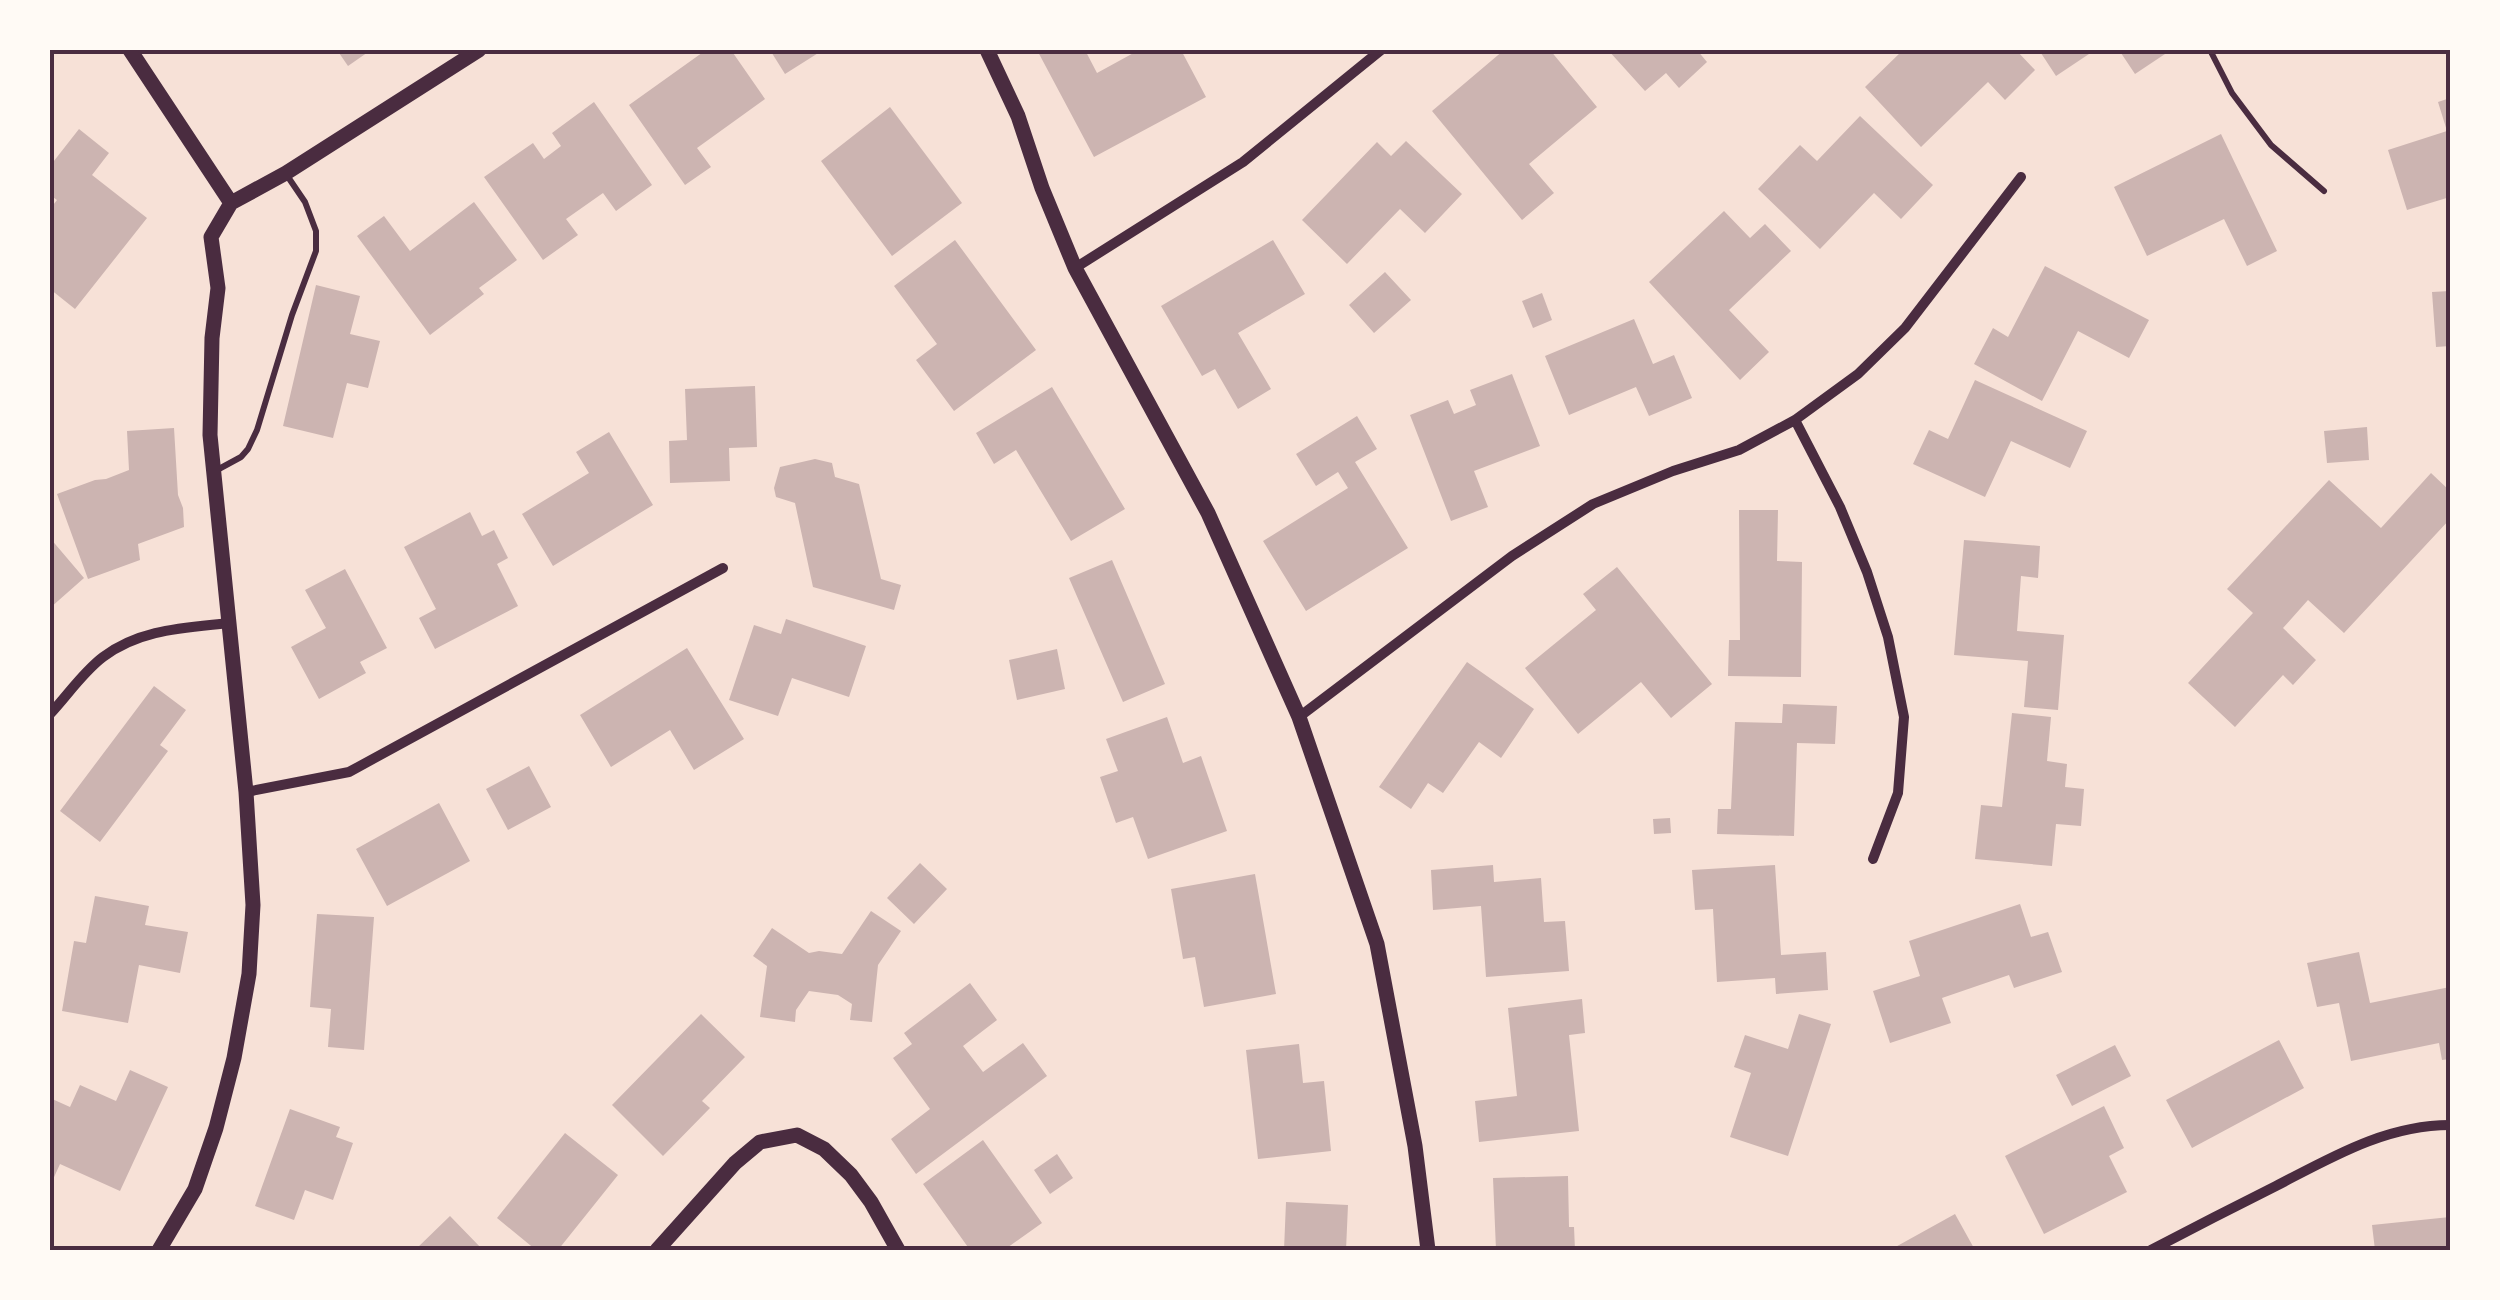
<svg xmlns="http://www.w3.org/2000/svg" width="2500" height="1300" font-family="Ubuntu,sans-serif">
<rect width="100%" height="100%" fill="#f7e1d7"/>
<path fill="#ccb4b1" d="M337,50H371L348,66Z
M706,50H731L765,99L697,148L711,167L685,185L629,105Z
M770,50H823L785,74Z
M1037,50H1085L1097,73L1139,50H1181L1206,97L1094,157Z
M1504,50H1550L1597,107L1529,164L1554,193L1522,220L1432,111Z
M1608,50H1697L1707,62L1679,88L1666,73L1645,91Z
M1903,50H2016L2035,70L2005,100L1988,82L1921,147L1865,87Z
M2039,50H2095L2056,76Z
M2119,50H2171L2135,74Z
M2450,98V197L2407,210L2388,150L2447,131L2438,102Z
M594,102L652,185L616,211L603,193L566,219L578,235L543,260L484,177L533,143L544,159L561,146L552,133Z
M890,107L962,203L892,256L821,161Z
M1860,116L1933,185L1901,219L1874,193L1820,249L1758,189L1800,145L1817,161Z
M79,129L109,153L92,175L147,218L75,309L50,289V209L57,200L50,195V166Z
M2221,134L2277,251L2247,266L2224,219L2147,256L2114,187Z
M1406,141L1462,194L1425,233L1400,209L1347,264L1302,220L1377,142L1391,156Z
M474,202L517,260L479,288L484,294L430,335L357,236L384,216L410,251Z
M1724,211L1750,238L1765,224L1791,251L1729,310L1769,352L1740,380L1649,282Z
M955,240L1036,350L954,411L916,360L937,344L894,286Z
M1273,240L1305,294L1238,333L1271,389L1238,409L1215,369L1202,376L1161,306Z
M2045,266L2149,320L2129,358L2078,331L2042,401L1974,364L1993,328L2008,337Z
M1385,272L1411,300L1374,333L1349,305Z
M316,285L360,296L350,334L380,341L368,388L347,383L333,438L283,426Z
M2450,291V346L2436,347L2432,292Z
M1542,293L1552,320L1533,328L1522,301Z
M1634,319L1653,364L1674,355L1692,398L1649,416L1636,387L1569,415L1545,356Z
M1512,374L1540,446L1474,471L1488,507L1451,521L1410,415L1448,400L1454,414L1476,405L1470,390Z
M1975,380L2087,431L2070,468L2011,441L1985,497L1913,464L1929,430L1948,439Z
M755,386L757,447L729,448L730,481L670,483L669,441L687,440L685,389Z
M1052,387L1125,509L1071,541L1016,450L994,464L976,433Z
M1357,416L1377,449L1355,462L1408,548L1306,611L1263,541L1348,488L1338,472L1316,486L1296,454Z
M2367,427L2369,460L2327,463L2324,431Z
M174,428L178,495L183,508L184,527L138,544L140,560L88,579L57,494L95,480L106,479L129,470L127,431Z
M609,432L653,505L553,566L522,514L589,473L576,452Z
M815,459L832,463L835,477L859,484L881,579L901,585L894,610L813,587L795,503L776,497L774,488L780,467Z
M2431,473L2450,491V519L2344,633L2308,600L2283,628L2316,660L2293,685L2283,675L2235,727L2188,683L2253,613L2227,589L2329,480L2381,528Z
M1739,510H1778L1777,561L1802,562L1801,677L1728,676L1729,640H1740Z
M470,512L482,536L494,530L508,558L497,564L518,606L435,649L419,618L436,609L404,547Z
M50,538L84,578L50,608Z
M1964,540L2040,546L2038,578L2021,576L2017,631L2064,635L2058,710L2024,707L2028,661L1954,655Z
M1112,560L1165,684L1123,702L1069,578Z
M1617,567L1712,684L1671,718L1641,682L1578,734L1525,668L1596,610L1583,594Z
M345,569L387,648L360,662L366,673L319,699L291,647L326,628L305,590Z
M786,619L866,646L849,697L792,678L778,716L729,700L754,625L781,634Z
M687,648L744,739L694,770L670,730L611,767L580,715Z
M1057,649L1065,689L1017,700L1009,660Z
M1467,662L1534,709L1501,758L1479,742L1443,793L1428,783L1411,809L1379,787Z
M154,686L186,710L160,745L168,751L100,842L60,811Z
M1783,704L1837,706L1835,744L1797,743L1794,836L1717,834L1718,809H1731L1735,722L1782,723Z
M2012,713L2051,717L2047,761L2067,764L2065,787L2084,789L2081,826L2056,824L2052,866L1975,859L1981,805L2002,807Z
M1167,717L1183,763L1201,756L1227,831L1148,859L1133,817L1116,823L1100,777L1118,771L1106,739Z
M529,766L551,807L508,830L486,789Z
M439,803L470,861L387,906L356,849Z
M1670,818L1671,833L1654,834L1653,819Z
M920,863L947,889L914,924L887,898Z
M1493,865L1494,882L1541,878L1544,922L1565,921L1569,971L1486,977L1481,906L1433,910L1431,870Z
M1775,865L1781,955L1826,952L1828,990L1776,994L1775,978L1717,982L1713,909L1695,910L1692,870Z
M1255,874L1276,994L1204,1007L1195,957L1183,959L1171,889Z
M95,896L149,906L145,925L188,932L180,973L139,965L128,1023L62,1011L74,941L86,943Z
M2020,904L2031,937L2048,932L2062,972L2014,988L2009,975L1942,998L1951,1023L1890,1043L1873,991L1920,976L1909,941Z
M871,911L901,931L878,965L872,1022L850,1020L852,1004L838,995L809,991L796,1010L795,1022L760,1017L767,966L753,956L772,928L809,953L819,951L842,954Z
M317,914L374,917L364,1050L328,1047L331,1009L310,1007Z
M2359,952L2370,1003L2450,987V1059L2442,1060L2439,1043L2351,1061L2339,1003L2317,1007L2307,963Z
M970,983L997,1020L963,1046L983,1072L1023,1043L1047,1076L916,1174L891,1139L930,1109L893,1058L912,1044L904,1033Z
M1582,999L1585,1033L1569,1035L1579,1131L1479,1142L1475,1101L1517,1096L1508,1008Z
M701,1014L745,1057L702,1101L710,1108L663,1156L612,1105Z
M1799,1014L1831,1024L1788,1156L1730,1137L1751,1073L1734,1067L1745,1035L1788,1049Z
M2279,1040L2304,1088L2192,1148L2166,1100Z
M1299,1044L1303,1083L1324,1081L1331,1151L1258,1159L1246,1050Z
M2115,1045L2131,1076L2072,1106L2056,1075Z
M130,1070L168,1087L120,1191L60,1164L50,1186V1098L70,1107L80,1085L116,1101Z
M2104,1106L2124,1148L2109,1156L2127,1192L2044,1234L2005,1156Z
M290,1109L340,1127L336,1137L353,1143L333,1200L305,1190L294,1220L255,1206Z
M565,1133L618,1175L558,1250H536L497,1218Z
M983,1140L1042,1223L1004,1250H970L923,1184Z
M1057,1154L1073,1178L1050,1194L1034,1170Z
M1568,1176L1569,1227H1574L1575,1250H1496L1493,1178Z
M1286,1202L1348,1205L1346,1250H1284Z
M1955,1214L1975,1250H1890Z
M450,1216L483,1250H415Z
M2450,1217V1250H2375L2372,1225Z"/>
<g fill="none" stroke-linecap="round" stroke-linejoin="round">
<path stroke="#4a2c40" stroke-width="6" d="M2210,50L2232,93L2271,145L2324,191
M217,470L241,457L248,449L257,430L292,315L316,251V231L305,202L286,174"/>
<path stroke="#4a2c40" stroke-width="10" d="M1075,268L1243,162L1381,50
M1795,420L1840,507L1867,572L1888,637L1904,717L1898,793L1873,859
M50,714C67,696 83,672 103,657C140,629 184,628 229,623
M1299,717L1512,556L1593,504L1673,471L1739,450L1795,420L1858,374L1905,328L2021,177
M246,792L349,772L723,568
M2151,1250C2193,1228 2234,1207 2276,1186C2332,1157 2386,1125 2450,1125"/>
<path stroke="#4a2c40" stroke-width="15" d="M130,50L231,203
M987,50L1018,116L1042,188L1075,268L1208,513L1299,717L1377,944L1415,1146L1428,1250
M231,203L286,173L479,50
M159,1250L195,1189L216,1128L234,1058L249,974L253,905L246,792L210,435L212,338L218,288L211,237L231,203
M657,1250L735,1163L760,1142L797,1135L824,1149L851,1175L871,1202L898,1250"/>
</g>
<rect width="2500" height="1300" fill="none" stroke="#fffaf5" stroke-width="105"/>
<rect x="52" y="52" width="2396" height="1196" fill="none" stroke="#4a2c40" stroke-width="4"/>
</svg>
